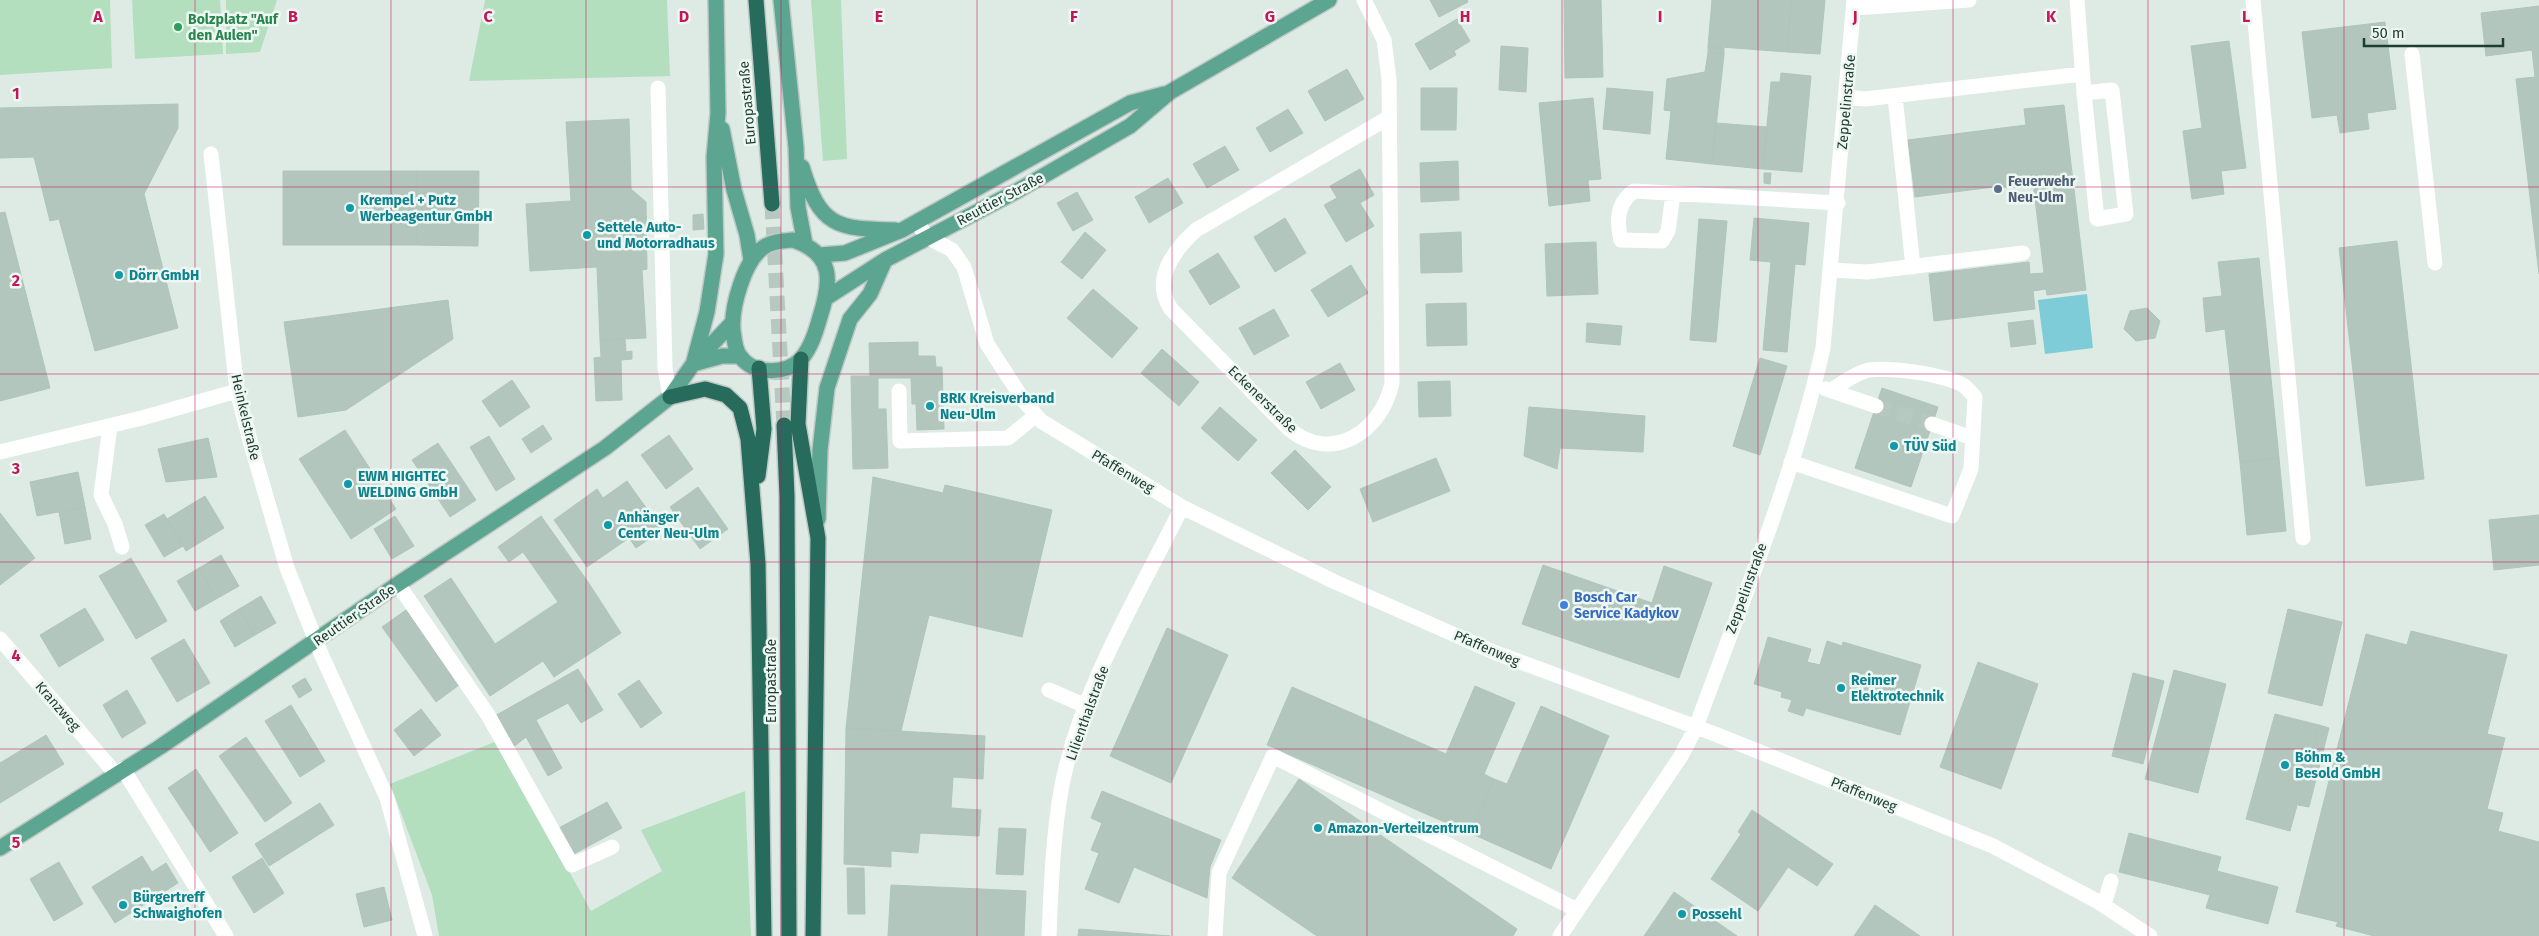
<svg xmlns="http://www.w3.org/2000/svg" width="2539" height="936" font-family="'Fira Sans',sans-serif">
<rect width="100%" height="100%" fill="#ddebe4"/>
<path fill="#b3dfbe" d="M0,0H110L112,68L0,75Z
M132,0H220L223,54L135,59Z
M226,0H277L260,52L226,54Z
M485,0H667L670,76L469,81Z
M811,0H841L847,159L823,161Z
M497,741L591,911L662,871L641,830L745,791L751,936H439L432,895L390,784Z"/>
<path fill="#7eccd7" d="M2087,294L2093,348L2045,354L2038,300Z"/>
<path fill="#b2c6bd" stroke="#afc5bb" d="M1430,0H1467L1468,2L1439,17Z
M1564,0H1601L1603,77L1565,78Z
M1712,0H1791L1787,52L1708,46Z
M1791,0H1825L1820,54L1787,52Z
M2539,6V274L2516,79L2535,77L2532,50L2486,56L2481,13Z
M1457,19L1470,41L1454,51L1456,55L1430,70L1415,44Z
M2385,22L2396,109L2367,113L2369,129L2340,133L2337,115L2312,118L2302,32Z
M2229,41L2246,168L2221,171L2224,194L2192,199L2183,131L2202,128L2191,46Z
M1501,46L1528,48L1526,92L1499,90Z
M1708,46L1724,48V54L1708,53Z
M1708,53L1724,54L1712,164L1666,159L1671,111L1664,110L1667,79L1705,72Z
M1347,69L1364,99L1325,121L1308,91Z
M1781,73L1811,76L1802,172L1763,169L1771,82H1780Z
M1421,88H1457L1456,130H1421Z
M1607,88L1653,92L1650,134L1603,129Z
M1593,98L1601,179L1588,180L1590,201L1549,206L1539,103Z
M178,104V128L144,194L178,328L95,351L59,219L50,221L34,157L0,158V108Z
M2064,105L2086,290L2047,295L2046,289L2033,291L2035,309L1934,321L1929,274L2029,262L2030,274L2044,273L2033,182L1915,197L1908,140L2026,125L2024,109Z
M1288,109L1303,133L1270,152L1256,128Z
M629,119L631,189L646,202L647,269L642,270L646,338L600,340L597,267L530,271L526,204L571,201L566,122Z
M1716,123L1767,127L1763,169L1712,164Z
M1225,146L1239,170L1207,188L1193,164Z
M1458,161L1459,200L1421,202L1420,163Z
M1360,169L1374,195L1360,203L1374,226L1346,242L1324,205L1337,198L1330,186Z
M283,171H417V245H283Z
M417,171H479L478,246L417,245Z
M1764,173H1771L1770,184L1764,183Z
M1168,178L1183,203L1149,223L1135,197Z
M1077,192L1093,220L1073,231L1057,203Z
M5,212L50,388L0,401V213Z
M703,214L704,229L693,230V215Z
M1285,218L1306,253L1275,272L1254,237Z
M1754,218L1809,223L1805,265L1795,264L1787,352L1763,350L1771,262L1750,260Z
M1699,219L1727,221L1716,342L1690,340Z
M1085,232L1106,250L1082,279L1061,262Z
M1461,232L1462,272L1421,273L1420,234Z
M2397,241L2424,479L2366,486L2339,248Z
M1596,242L1598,294L1547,296L1545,244Z
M1218,253L1240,287L1210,305L1189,271Z
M2259,258L2279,458L2240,462L2225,329L2206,332L2203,298L2222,296L2218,262Z
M1351,265L1368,293L1328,317L1311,290Z
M1093,289L1138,328L1112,358L1067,318Z
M448,300L453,339L346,410L298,417L284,322Z
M1466,303L1467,345L1427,346L1426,304Z
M2147,308L2160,321L2155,338L2136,341L2124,329L2130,311Z
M1274,309L1289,336L1254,355L1239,328Z
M2033,320L2036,344L2011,347L2008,323Z
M1587,323L1622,326L1620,345L1586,342Z
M625,339L626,352L632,351V359L621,360L622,400L596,401L594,358L601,357L600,340Z
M918,342V356H935L936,367H942L944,429L917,430L916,404H912L911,378H878V409H886L888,468L853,469L851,376H870L869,343Z
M1162,349L1199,382L1179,406L1141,373Z
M1760,358L1787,366L1760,455L1733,446Z
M1340,363L1355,390L1321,409L1306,382Z
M512,380L530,407L500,427L482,401Z
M1450,381L1451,416L1419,417L1418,382Z
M1882,388L1938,407L1911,487L1855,468Z
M1220,407L1257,440L1238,461L1201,428Z
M1529,407L1645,416L1643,452L1560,448L1557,469L1524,456Z
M543,425L552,439L531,453L522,439Z
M345,430L396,509L351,539L299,459Z
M669,435L693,469L666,489L641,455Z
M489,436L515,479L496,491L470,447Z
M208,438L217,477L166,482L158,449Z
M438,443L476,500L450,517L412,460Z
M1295,450L1331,487L1308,510L1271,473Z
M1436,458L1450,491L1373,522L1360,489Z
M2279,458L2286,531L2247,535L2240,462Z
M78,472L85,507L37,516L30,482Z
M873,477L943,493L945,485L1052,510L1022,637L929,615L901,731L846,728Z
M627,481L662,530L636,548L629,538L587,567L554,520L597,489L603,498Z
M698,487L728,529L700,549L670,507Z
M205,496L224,528L204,540L185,508Z
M85,507L91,539L65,544L59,512Z
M185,508L204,540L186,551L167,519Z
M0,513L35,558L0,585Z
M164,514L183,546L164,557L145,525Z
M2539,515V565L2494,570L2489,520Z
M395,516L414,546L392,559L374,529Z
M541,516L588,582L558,602L523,552L509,562L498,547Z
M221,555L239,586L216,599L199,568Z
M131,558L167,621L136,639L99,576Z
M1543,565L1652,603L1664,566L1712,583L1679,678L1522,624Z
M199,568L216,599L195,611L177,581Z
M451,578L495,644L588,582L621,633L554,677L543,661L490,696L424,596Z
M261,596L276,623L255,635L239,609Z
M85,608L104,640L59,667L40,635Z
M239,609L255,635L235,647L220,621Z
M2288,609L2342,622L2322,706L2268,693Z
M406,610L459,685L436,702L382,627Z
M1167,628L1228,655L1171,783L1110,756Z
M2411,631L2507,655L2487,734L2505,738L2487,809L2503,813L2498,831L2539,842V936H2374L2336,926L2338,922L2296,912L2366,634L2407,645Z
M1768,637L1811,649L1807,662L1820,665L1827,641L1842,646L1843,642L1921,665L1900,735L1806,708L1803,716L1788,711L1792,700L1781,697L1782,692L1754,684Z
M184,639L210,683L177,702L151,658Z
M1978,662L2038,684L2001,789L1940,767Z
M578,669L603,710L581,723L568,703L536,720L562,768L548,776L526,737L511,749L493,717Z
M2174,670L2226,684L2198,793L2145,779Z
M2133,673L2164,681L2143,764L2112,756Z
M305,678L312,690L299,698L292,686Z
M639,680L662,713L641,728L618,694Z
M1475,686L1515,703L1484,774L1494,779L1470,833L1267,745L1292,687L1446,754Z
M127,690L146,723L122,738L103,705Z
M291,705L325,761L300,777L265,721Z
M1541,706L1609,736L1551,869L1470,833L1494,779L1507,784Z
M421,709L441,735L414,756L394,730Z
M2275,714L2319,725L2290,831L2246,819Z
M2319,725L2329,728L2309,807L2298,805Z
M846,728L985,736L983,779L953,777L951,808L981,810L979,836L920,833L918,853L891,851V867L844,864Z
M46,735L64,764L0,803V763Z
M246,737L292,803L265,822L219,756Z
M196,769L238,833L210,852L168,788Z
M1299,779L1517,929L1513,936H1317L1232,878Z
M1102,791L1221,840L1210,867L1207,898L1134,867L1119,903L1085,889L1099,853L1091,850L1102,823L1091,818Z
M607,802L622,828L572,855L557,829Z
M320,803L334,825L269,866L255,844Z
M1752,810L1833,864L1817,886L1788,867L1758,911L1711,879L1741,834L1738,832Z
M999,828L1026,829L1023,875L996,874Z
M2129,833L2221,857L2217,871L2278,887L2268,924L2206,908L2210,895L2119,872Z
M142,856L152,872L166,863L178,883L115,923L92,887Z
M262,858L284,893L254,913L232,877Z
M59,862L83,904L54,921L30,879Z
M847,868H864L865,914H848Z
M891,885L1026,891L1024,936H888Z
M384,887L392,920L364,927L356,894Z
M1674,892L1737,936H1644Z
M1875,905L1920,936H1854Z
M1079,929L1170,936H1078Z"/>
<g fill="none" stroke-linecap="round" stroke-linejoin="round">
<path stroke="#b7c8c1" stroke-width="15" stroke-dasharray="15 8" stroke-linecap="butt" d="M1876,406L1932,424"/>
<path stroke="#b7c8c1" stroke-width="15" stroke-dasharray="15 8" stroke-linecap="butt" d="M772,204L784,425"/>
<g stroke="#c0c8c6" stroke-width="18">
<path id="major" d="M781,0L796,147L798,207L805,244
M722,129L734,190L747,235L751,260
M802,167C820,227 837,229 895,230
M793,240C835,254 831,282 820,317C816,331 811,348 801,359C786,375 753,375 740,356C735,350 734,338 733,330C731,308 744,260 764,247C773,241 783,241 793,240Z
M820,255L845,253L902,230L1130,103L1164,94
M826,298L885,260L1017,191L1130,126L1170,92L1329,0
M694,361L707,312L716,254L714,157L718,113L716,0
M693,364L722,356H740
M818,519L820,450L827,388L850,319L870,294L885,260
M0,848L160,747L398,584L605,448L670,397L693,364L732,323"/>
</g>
<g stroke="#c0c8c6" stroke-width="18">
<path id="highway" d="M756,0L772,204
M801,359L798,424L818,538L813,936
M670,397L705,389L726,395L740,408L748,439L758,564L764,936
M784,425L787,496L789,936
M758,476L764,429L759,368"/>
</g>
<path stroke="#fff" stroke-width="15" d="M1364,0L1384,40L1389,79L1392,383C1382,431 1332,465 1289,429L1171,309C1151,279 1174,250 1196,230L1388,118
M2077,0L2084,93L2097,219L2126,214L2112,90L2084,93
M2253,0L2303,538
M1854,8L1969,0
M2412,54L2435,263
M658,88L665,368L670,397
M1895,96L1913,267
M1846,97L1865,99L2082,74
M211,154L237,391L252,448L287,568L322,656L387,798L425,936
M1673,194L1668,231L1662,241L1621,240C1616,221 1617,203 1634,191L1838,203
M917,222L927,237L952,250L964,267L987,344L1024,401L1041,421L1182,507L1335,582L1496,653L1715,734L1993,846L2097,901L2150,936
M1831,270L1867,272L2023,253
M1826,389L1876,406
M899,391L900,441L1008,438L1036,415
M1932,424L1972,438
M110,426L101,495L115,524L122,547
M0,452L142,418L237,391
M1791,462L1952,516L1971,469L1975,397C1971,393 1966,386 1961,384C1940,374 1891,367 1869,370C1855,373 1843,383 1831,390
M398,584L488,715L572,865L612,847
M0,639L115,773
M1049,690L1086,706
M123,769L226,936
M2104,905L2111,881
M1049,936C1051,886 1053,834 1062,785C1082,686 1138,596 1182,507
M1215,936L1219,873L1273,756L1577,910
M1560,936L1681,756L1696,727C1741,604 1794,476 1823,348L1854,0"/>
<use href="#major" stroke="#5ca691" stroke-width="15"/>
<use href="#highway" stroke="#266b5b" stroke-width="15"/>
</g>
<path fill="none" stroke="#c2185b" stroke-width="1" stroke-opacity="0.55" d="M195,0V936M391,0V936M586,0V936M781,0V936M977,0V936M1172,0V936M1367,0V936M1562,0V936M1758,0V936M1953,0V936M2148,0V936M2344,0V936M0,187H2539M0,374H2539M0,562H2539M0,749H2539"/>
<circle fill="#2e9e5b" stroke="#eef7f2" stroke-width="2" cx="178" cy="27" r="5"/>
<circle fill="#5c6f8a" stroke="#eef7f2" stroke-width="2" cx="1998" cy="189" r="5"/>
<g fill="#0f9aa8" stroke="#eef7f2" stroke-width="2">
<circle cx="350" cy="208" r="5"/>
<circle cx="587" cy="235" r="5"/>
<circle cx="119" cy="275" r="5"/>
<circle cx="930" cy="406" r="5"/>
<circle cx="1894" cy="446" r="5"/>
<circle cx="348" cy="484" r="5"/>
<circle cx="608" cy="525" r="5"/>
<circle cx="1841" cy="688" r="5"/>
<circle cx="2285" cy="765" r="5"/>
<circle cx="1318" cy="828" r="5"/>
<circle cx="123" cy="905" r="5"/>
<circle cx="1682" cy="914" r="5"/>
</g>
<circle fill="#3f7fe0" stroke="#eef7f2" stroke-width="2" cx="1564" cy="605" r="5"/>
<g text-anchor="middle" stroke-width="5" stroke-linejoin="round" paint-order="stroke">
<g font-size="14" font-weight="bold" fill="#27864d" stroke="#eef7f2" text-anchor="start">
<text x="188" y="24">Bolzplatz "Auf<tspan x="188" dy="16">den Aulen"</tspan></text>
</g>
<g font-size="14" fill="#1d3c33" stroke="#eef7f2">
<text transform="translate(1846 102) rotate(-85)" y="5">Zeppelinstraße</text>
<text transform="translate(747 103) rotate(-95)" y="5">Europastraße</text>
<text transform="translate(1000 199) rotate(-28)" y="5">Reuttier Straße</text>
<text transform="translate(1263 399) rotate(44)" y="5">Eckenerstraße</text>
<text transform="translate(246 417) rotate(77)" y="5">Heinkelstraße</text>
<text transform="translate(1123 471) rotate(31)" y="5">Pfaffenweg</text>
<text transform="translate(1746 588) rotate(-70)" y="5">Zeppelinstraße</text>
<text transform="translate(354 615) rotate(-35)" y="5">Reuttier Straße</text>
<text transform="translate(1487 648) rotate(23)" y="5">Pfaffenweg</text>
<text transform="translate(771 681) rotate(-90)" y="5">Europastraße</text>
<text transform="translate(58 706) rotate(49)" y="5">Kranzweg</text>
<text transform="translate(1087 713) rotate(-70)" y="5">Lilienthalstraße</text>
<text transform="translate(1864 794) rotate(22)" y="5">Pfaffenweg</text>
</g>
<g font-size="14" font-weight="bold" fill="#4e5e75" stroke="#eef7f2" text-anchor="start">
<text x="2008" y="186">Feuerwehr<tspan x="2008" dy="16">Neu-Ulm</tspan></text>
</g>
<g font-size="14" font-weight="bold" fill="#0d838f" stroke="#eef7f2" text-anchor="start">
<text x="360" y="205">Krempel + Putz<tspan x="360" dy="16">Werbeagentur GmbH</tspan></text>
<text x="597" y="232">Settele Auto-<tspan x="597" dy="16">und Motorradhaus</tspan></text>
<text x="129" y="280">Dörr GmbH</text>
<text x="940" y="403">BRK Kreisverband<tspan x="940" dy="16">Neu-Ulm</tspan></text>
<text x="1904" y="451">TÜV Süd</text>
<text x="358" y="481">EWM HIGHTEC<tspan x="358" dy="16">WELDING GmbH</tspan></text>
<text x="618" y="522">Anhänger<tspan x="618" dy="16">Center Neu-Ulm</tspan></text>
<text x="1851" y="685">Reimer<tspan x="1851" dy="16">Elektrotechnik</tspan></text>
<text x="2295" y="762">Böhm &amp;<tspan x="2295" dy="16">Besold GmbH</tspan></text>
<text x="1328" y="833">Amazon-Verteilzentrum</text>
<text x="133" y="902">Bürgertreff<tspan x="133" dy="16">Schwaighofen</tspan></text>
<text x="1692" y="919">Possehl</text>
</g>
<g font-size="14" font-weight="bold" fill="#366cbe" stroke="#eef7f2" text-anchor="start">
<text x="1574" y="602">Bosch Car<tspan x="1574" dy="16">Service Kadykov</tspan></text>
</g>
</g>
<g font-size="16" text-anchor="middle" font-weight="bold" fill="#c2185b" stroke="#eef7f2" stroke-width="5" stroke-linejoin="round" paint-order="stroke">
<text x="98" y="22">A</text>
<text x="293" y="22">B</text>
<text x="488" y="22">C</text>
<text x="684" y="22">D</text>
<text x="879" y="22">E</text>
<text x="1074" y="22">F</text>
<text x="1270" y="22">G</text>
<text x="1465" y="22">H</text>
<text x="1660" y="22">I</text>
<text x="1855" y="22">J</text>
<text x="2051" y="22">K</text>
<text x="2246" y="22">L</text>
<text x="16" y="99">1</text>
<text x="16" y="286">2</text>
<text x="16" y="474">3</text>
<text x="16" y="661">4</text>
<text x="16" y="848">5</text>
</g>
<path d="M2364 38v8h139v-8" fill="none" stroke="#1d3c33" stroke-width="2.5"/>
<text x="2372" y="38" font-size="15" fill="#1d3c33" stroke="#eef7f2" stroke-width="4" paint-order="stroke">50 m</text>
</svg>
